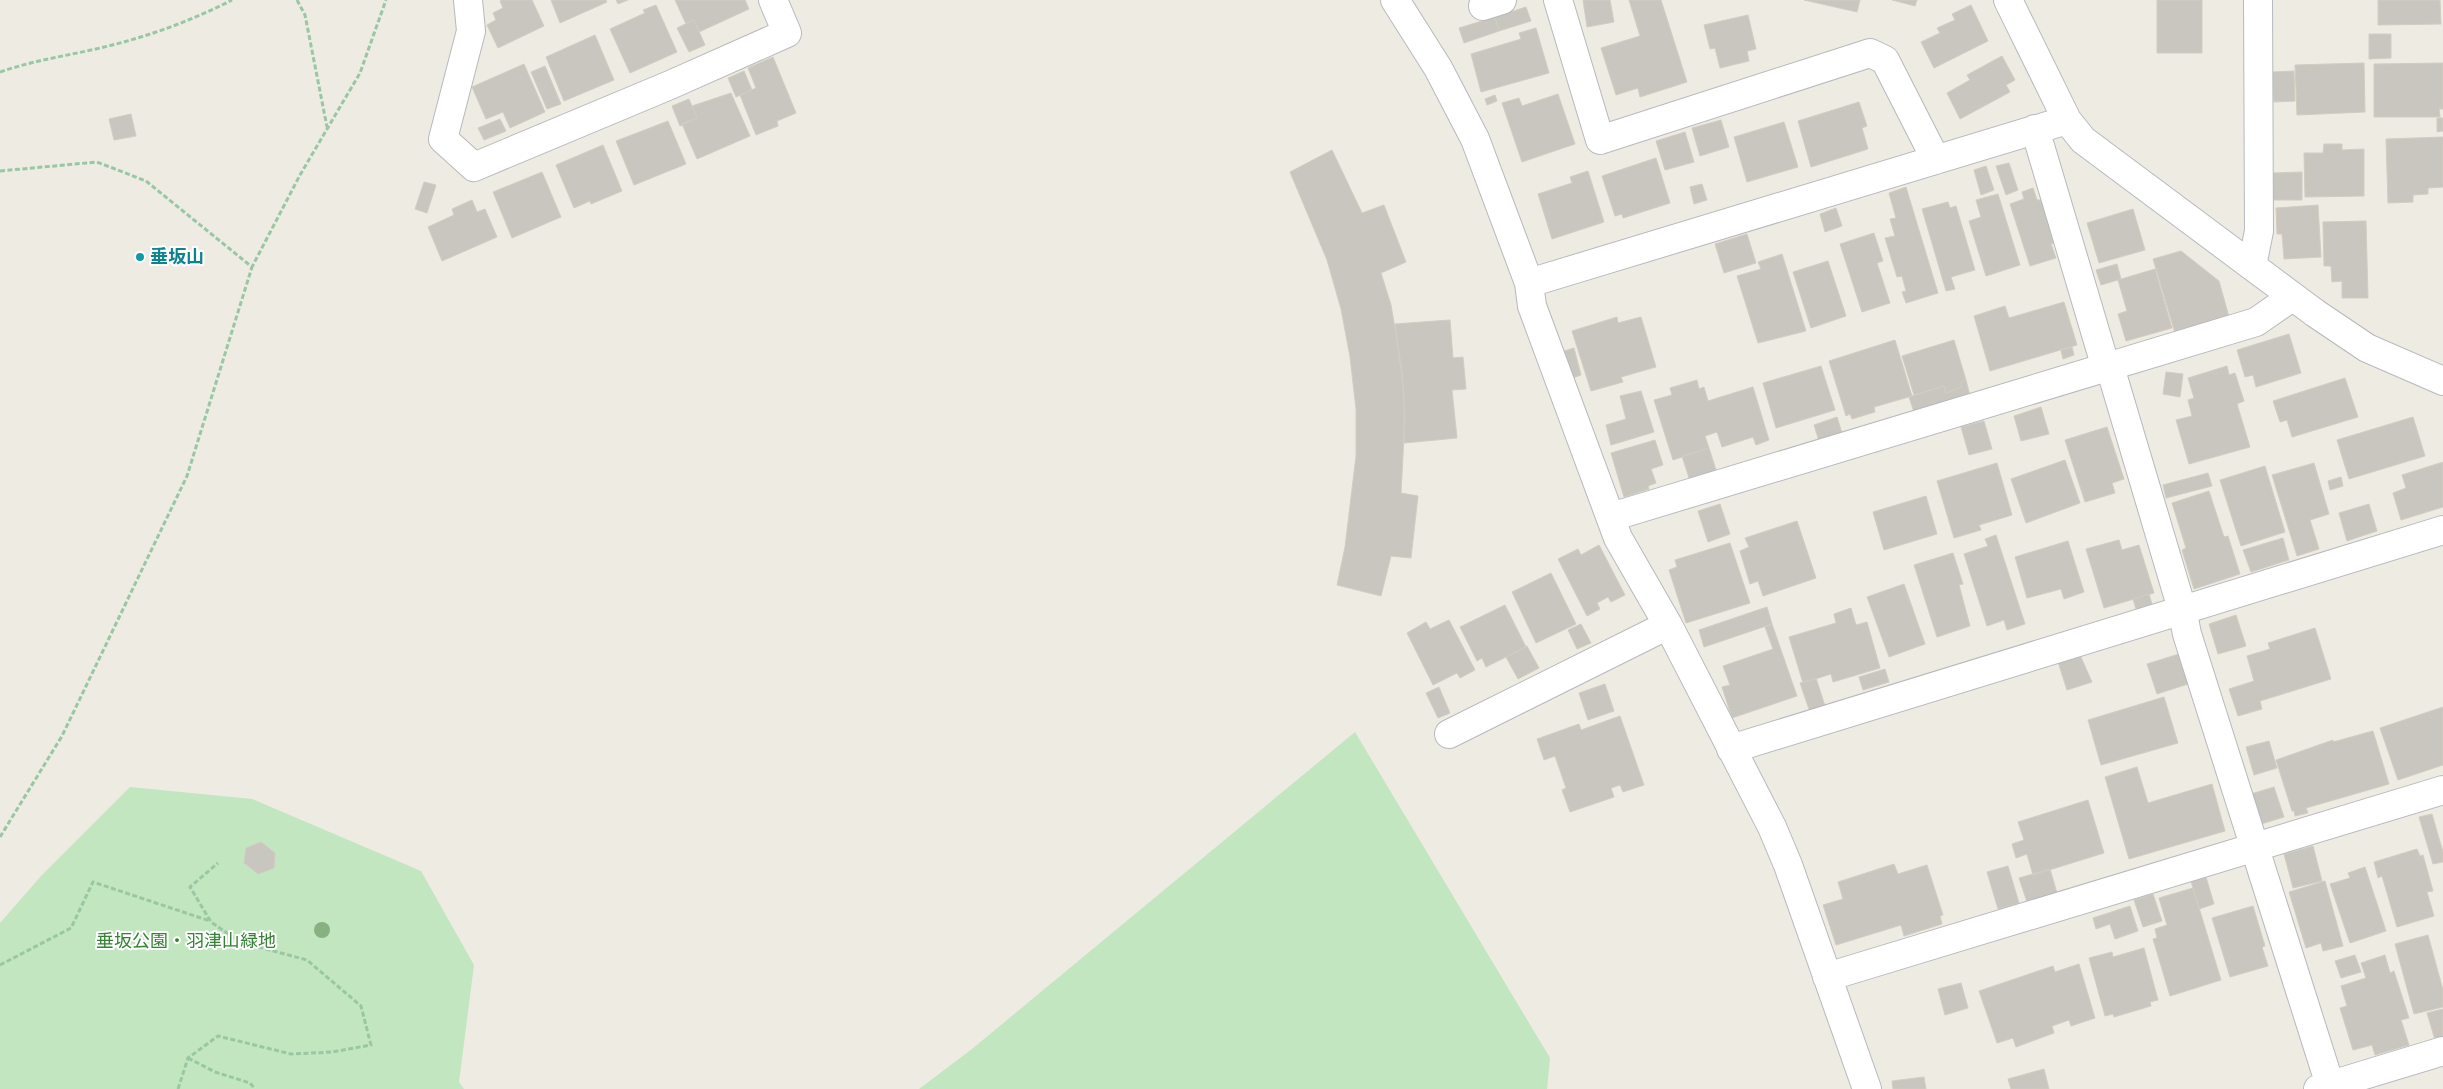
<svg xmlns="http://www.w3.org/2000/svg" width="2443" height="1089" font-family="'IBM Plex Sans','Noto Sans JP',sans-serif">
<rect width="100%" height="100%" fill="#eeebe3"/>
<path fill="#c2e6bf" d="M1355,732L1550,1058L1547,1089H919L972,1049Z
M130,787L252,799L421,871L474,965L459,1082L464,1089H0V923L42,875Z"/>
<path fill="#c9c6c0" stroke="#d3ccc1" d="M502,0H532L544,26L498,48L487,25L496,20L493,13L503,8L500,1Z
M551,0H606L607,2L560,23Z
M616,0H628L618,4Z
M675,0H745L749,9L699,32L694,20L686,24Z
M1583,0H1610L1614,22L1587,27Z
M1629,0H1661L1687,82L1640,97L1638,88L1616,95L1601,48L1640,36Z
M1804,0H1860L1857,12Z
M1892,0H1917L1915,6Z
M2157,0H2202V53H2157Z
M2378,0H2440L2441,24L2378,25Z
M656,5L677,52L630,73L610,29L645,13L643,10Z
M1971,5L1988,41L1934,68L1921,42L1940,33L1937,28L1955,20L1952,14Z
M1526,7L1531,21L1499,31L1495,17Z
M1748,15L1756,49L1747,51L1749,61L1720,68L1715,48L1710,49L1704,25Z
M1495,17L1499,31L1464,43L1459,28Z
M694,20L705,45L689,52L677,28Z
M1536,28L1549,73L1481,92L1471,54L1521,39L1519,33Z
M2369,34H2391V58L2369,59Z
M595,35L614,80L564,101L546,57Z
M2002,56L2015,80L2006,85L2010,92L1960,119L1947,93L1970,80L1967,75Z
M773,57L796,113L777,121L778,126L756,135L740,95L756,88L748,68Z
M2364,63L2365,112L2297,115L2295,65Z
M2443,63V109H2439L2440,117H2374V64Z
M524,64L545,112L510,128L503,112L486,119L472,87Z
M545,66L561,104L547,109L531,72Z
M744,71L752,90L736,97L728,78Z
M2294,71L2295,101L2274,102L2272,72Z
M731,93L750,136L697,159L682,124L697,118L692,106Z
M1558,94L1575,144L1522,162L1502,103L1519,98L1522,106Z
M1495,95L1497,101L1487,105L1485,99Z
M689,99L697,118L680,126L672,106Z
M1859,102L1867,126L1862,128L1868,149L1811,167L1798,121Z
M131,114L136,136L114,140L109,119Z
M2437,118H2443V131L2437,132Z
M500,119L506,131L484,140L478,128Z
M1721,120L1729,147L1700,156L1692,128Z
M668,121L686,164L634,185L616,141Z
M1784,122L1798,167L1747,182L1734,137Z
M1685,132L1694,162L1665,170L1656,141Z
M2443,137V187L2428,188V194L2413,195V202L2388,203L2386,139Z
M2324,144H2342V150L2364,149V196L2305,197L2304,153H2323Z
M603,145L622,191L591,204L590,201L574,208L556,165Z
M1332,150L1362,213L1384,205L1406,262L1381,273L1391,305L1402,370L1405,416L1401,493L1418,496L1411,558L1391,556L1381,596L1337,585L1345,547L1356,456V409L1350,357L1341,309L1327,260L1290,172Z
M1656,158L1670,203L1623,218L1622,214L1615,216L1602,176Z
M2009,163L2018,190L2006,195L1996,166Z
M1986,166L1994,190L1981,195L1974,170Z
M1588,171L1604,222L1552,239L1538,194L1572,183L1570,177Z
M542,172L561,217L512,238L493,192Z
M2302,172V200H2273V173Z
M424,182L436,185L427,213L415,209Z
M1702,184L1707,200L1694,204L1690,187Z
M1906,187L1938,293L1906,303L1902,292L1906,291L1902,276L1897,277L1885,238L1895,236L1890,219L1896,218L1889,193Z
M2033,188L2037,200H2042L2056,242L2051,244L2056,258L2030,266L2010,204L2024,199L2022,192Z
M1998,194L2020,265L1986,276L1969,221L1981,217L1976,200Z
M472,200L477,212L485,209L497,237L442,261L428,227L454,215L452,209Z
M1948,202L1950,208L1956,206L1975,270L1951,277L1955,289L1946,291L1922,209Z
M2318,205L2321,257L2284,259L2282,234H2277L2276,208Z
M1836,208L1842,226L1825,232L1820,214Z
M2133,209L2145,250L2099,263L2087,223Z
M2366,221L2368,298H2342V281L2332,282L2331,266H2324L2323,222Z
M1874,233L1883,261L1877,263L1890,303L1862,312L1840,244Z
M1747,234L1756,263L1724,273L1715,244Z
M2181,251L2219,281L2229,317L2175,333L2153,259Z
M1782,254L1806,331L1758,343L1737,276L1761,269L1758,262Z
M1828,261L1846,316L1811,328L1793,272Z
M2117,264L2121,279L2101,285L2096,270Z
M2155,269L2172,328L2126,341L2118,314L2127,311L2118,280Z
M2064,302L2077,345L1990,371L1974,316L2005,306L2009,318Z
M1617,317L1618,323L1641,317L1656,367L1621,377L1623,382L1591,391L1572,331Z
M1450,320L1453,358L1463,357L1466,389L1452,390L1457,438L1404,443V395L1395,324Z
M2289,334L2301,373L2256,387L2253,375L2245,377L2237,350Z
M1895,340L1912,396L1874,407L1875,412L1852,419L1850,414L1846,416L1829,361Z
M1954,340L1966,380L1961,382L1962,387L1946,393L1944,386L1914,395L1902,356Z
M2072,347L2074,355L2063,359L2061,350Z
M1574,348L1581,375L1570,379L1561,352Z
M1821,366L1835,410L1776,428L1763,383Z
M2227,366L2229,375L2235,373L2244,401L2237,404L2250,447L2189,464L2176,420L2192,416L2188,400L2194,398L2188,378Z
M2166,372L2183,374L2180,397L2163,394Z
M2345,378L2358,417L2292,437L2287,420L2280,422L2273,401Z
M1697,380L1699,389L1704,387L1708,401L1753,387L1769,440L1756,445L1753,437L1722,447L1717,432L1705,436L1709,448L1673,460L1654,400L1672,395L1670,388Z
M1966,380L1970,396L1914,412L1909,397L1944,386L1946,393L1962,387L1961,382Z
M1641,391L1654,432L1611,445L1606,425L1626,419L1620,396Z
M2041,407L2049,434L2021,441L2014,416Z
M1837,417L1842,433L1819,441L1814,425Z
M2413,417L2425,456L2349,479L2337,440Z
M1984,421L1992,449L1969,455L1961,427Z
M2107,427L2124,479L2112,483L2115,493L2085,502L2065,440Z
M1655,440L1663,465L1651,469L1656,483L1648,486L1649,489L1624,497L1611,453Z
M1709,448L1717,473L1690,481L1682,456Z
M2065,460L2080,503L2026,523L2011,479Z
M2443,462V507L2401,520L2393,493L2406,488L2402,475Z
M1997,463L2012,515L1979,525L1981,530L1954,538L1937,481Z
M2314,463L2329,514L2310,520L2319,549L2297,556L2272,475Z
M2265,466L2285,532L2241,546L2220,480Z
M2208,473L2212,486L2166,498L2163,485Z
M2341,477L2343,486L2330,490L2328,481Z
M2209,491L2224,537L2228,536L2240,574L2194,589L2182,550L2186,548L2172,503Z
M1926,496L1937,534L1884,550L1873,512Z
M1720,504L1730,534L1708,542L1698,511Z
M2369,504L2377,531L2347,541L2339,513Z
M1797,521L1816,578L1763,596L1758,581L1750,584L1740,551L1749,547L1745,538Z
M1996,535L2025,624L2007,630L2004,620L1987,626L1964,554L1988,546L1985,539Z
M2283,538L2289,560L2251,572L2243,550Z
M2119,540L2122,550L2139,545L2154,593L2104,608L2086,549Z
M2068,541L2084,592L2064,599L2061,589L2027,598L2015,557Z
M1730,543L1750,603L1686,623L1669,570L1677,567L1675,560Z
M1599,545L1625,595L1611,602L1608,597L1597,603L1600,609L1587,616L1558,559L1578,549L1581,555Z
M1953,553L1963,584L1959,585L1970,626L1937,637L1914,565Z
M1551,573L1576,624L1536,643L1512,592Z
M1904,584L1925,644L1889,657L1867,597Z
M2149,594L2152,604L2136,609L2133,599Z
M1505,605L1526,647L1486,667L1482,658L1477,661L1460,627Z
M1767,607L1772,624L1704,647L1699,630Z
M1851,608L1856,625L1867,622L1880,668L1833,682L1831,674L1803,683L1789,637L1836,623L1834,614Z
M2236,615L2246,646L2218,654L2209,624Z
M1449,620L1475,670L1460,678L1457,673L1433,685L1407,633L1426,622L1430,629Z
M1581,624L1591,643L1577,649L1568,630Z
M1772,624L1797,696L1732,718L1722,687L1730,685L1723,666L1773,649L1765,627Z
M2315,628L2331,679L2260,701L2262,709L2238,716L2229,689L2254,681L2247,656L2270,649L2268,643Z
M1527,646L1539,668L1518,679L1506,657Z
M2179,654L2188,684L2157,694L2147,664Z
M2080,655L2092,682L2067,690L2058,662Z
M1885,669L1889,682L1863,690L1859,677Z
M1816,678L1825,706L1810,712L1800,683Z
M1605,684L1614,711L1588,720L1579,693Z
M1439,687L1450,713L1438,718L1426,693Z
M2164,697L2178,743L2101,765L2088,720Z
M2443,707V765L2398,780L2380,728Z
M1620,716L1644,785L1623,792L1620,785L1611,788L1614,797L1570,812L1562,790L1566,788L1555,756L1544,760L1537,739L1579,724L1581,730Z
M2373,731L2389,784L2306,808L2308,813L2295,816L2294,811H2292L2276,760L2333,740V742Z
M2269,741L2277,768L2254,775L2246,747Z
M2137,767L2148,803L2212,784L2225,831L2129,859L2105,777Z
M2274,787L2284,817L2261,824L2251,794Z
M2088,800L2104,853L2033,875L2027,854L2016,858L2012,844L2024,840L2018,822Z
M2432,814L2443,852V862L2433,864L2419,817Z
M261,842L275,853L274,868L258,874L244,863L246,848Z
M2313,846L2322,881L2293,888L2284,854Z
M2417,849L2420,856L2423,855L2433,891L2427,892L2434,916L2397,927L2382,876L2378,878L2374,862Z
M1894,864L1898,874L1927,865L1943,915L1940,916L1942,924L1904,936L1901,925L1836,945L1823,905L1843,899L1838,882Z
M2008,866L2019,903L1998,909L1987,872Z
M2365,867L2386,931L2350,943L2330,884L2350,878L2348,873Z
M2050,869L2057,893L2027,902L2019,878Z
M2206,877L2214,904L2199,909L2191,881Z
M2325,881L2343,946L2323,951L2321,943L2306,948L2289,892Z
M2193,888L2221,980L2170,996L2153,939L2157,938L2155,929L2167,925L2159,898Z
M2153,894L2162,921L2143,927L2134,900Z
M2130,906L2138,931L2115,939L2110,924L2096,929L2093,918Z
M2253,906L2265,946L2262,947L2268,966L2230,977L2212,918Z
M2428,935L2443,990V1007L2414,1014L2395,944Z
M2144,948L2158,1000L2150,1002L2151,1006L2114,1017L2113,1014L2105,1016L2089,958L2112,952L2113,957Z
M2355,955L2361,972L2341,978L2335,961Z
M2385,955L2390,973L2394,971L2409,1018L2401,1020L2409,1045L2375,1055L2372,1045L2353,1050L2340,1008L2347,1006L2341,986L2366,978L2361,963Z
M2079,964L2095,1018L2071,1026L2069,1020L2052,1026L2054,1033L2016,1047L2013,1038L1997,1043L1979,991L2053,966L2055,972Z
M1961,983L1968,1008L1945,1015L1938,989Z
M2443,1009V1038L2435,1040L2427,1013Z
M2044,1069L2049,1089H2011L2008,1079Z
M1924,1077L1926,1089H1893L1892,1081Z"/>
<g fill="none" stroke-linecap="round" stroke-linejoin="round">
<g stroke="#b6b9bd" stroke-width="30">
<path id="street" d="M468,0L471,31L443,139L474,167L670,85L787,33L773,0
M1395,0L1438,68L1475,139L1529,283L1532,306L1618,538L1668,625L1772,827L1788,865L1867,1089
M1558,0L1600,140L1870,53L1885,60L1936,160
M2008,0L2067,120L2083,140L2252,266L2259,231L2258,0
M1483,6L1502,0
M2035,129L2106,368
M1529,283L2067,120
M2110,367L2182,609L2187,634L2330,1085
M1611,517L2256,322L2292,297
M1449,734L1668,625
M1731,749L2443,530
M1827,977L2443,790
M2318,1089L2443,1051"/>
</g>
<g stroke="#b5b9bd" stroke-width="30">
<path id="secondary" d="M2252,266L2315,313L2367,348L2443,381"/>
</g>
<path stroke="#99c7a3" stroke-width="3" stroke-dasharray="5 2.5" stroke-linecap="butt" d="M297,0L305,15L327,127
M0,72C32,61 64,56 96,49C144,38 189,22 232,0
M0,171L97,162L146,181L252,267L300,175L360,73L386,0
M0,837L62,736L187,476L252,267
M0,965L71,928L93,882L210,921
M188,1058L215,1072L250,1083L255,1089
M178,1089L188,1058L218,1036L291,1054L332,1052L371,1045L361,1006L307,960L240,942L211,922L190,887L218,863"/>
<use href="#street" stroke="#fff" stroke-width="28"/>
<use href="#secondary" stroke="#fff" stroke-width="28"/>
</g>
<circle fill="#88b183" cx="322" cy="930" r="8"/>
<circle fill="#0f9aa8" stroke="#fff" stroke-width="2" cx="140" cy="257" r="5"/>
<g text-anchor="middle" stroke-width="4" stroke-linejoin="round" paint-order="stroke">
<g font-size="18" font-weight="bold" fill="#0d838f" stroke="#fff" text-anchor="start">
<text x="150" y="263">垂坂山</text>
</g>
<g font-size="18" fill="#358234" stroke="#fff">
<text x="186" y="947">垂坂公園・羽津山緑地</text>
</g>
</g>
</svg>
